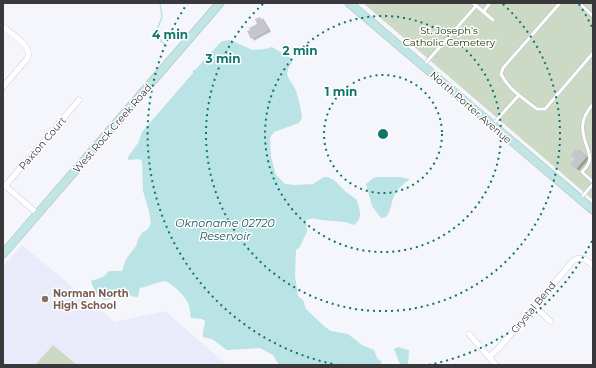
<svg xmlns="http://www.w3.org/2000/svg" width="596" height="368" font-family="Montserrat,sans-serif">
<defs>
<filter id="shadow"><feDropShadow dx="3" dy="1.5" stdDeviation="0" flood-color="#0004"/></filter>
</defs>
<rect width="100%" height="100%" fill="#f5f5fc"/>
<path fill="#eaebfa" d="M22,245L115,322L165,311L227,365H3V267Z"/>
<path fill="#ccd9c4" d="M363,3H593V200Z
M53,345L77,365H35Z"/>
<path fill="#b9e3e5" d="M231,40L252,50L265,49L272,47L292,59V63C281,76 292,80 296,91C299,100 301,109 302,118L299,123L274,132L270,138L271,157L276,175L285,184L295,185L313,184L324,177H328L334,180L345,191L357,200C359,211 364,216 354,225L345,222L321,220C316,218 311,218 306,220L307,232L299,248L296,250L295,276L298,296L303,300L306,309L325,327L331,331L348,334L362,345L374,350L377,358L382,362L380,365H279L273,355L260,348L227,350L212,339L203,337C202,331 205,326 205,321L202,319L191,318C190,314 190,309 189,305C185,295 175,287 166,281C156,282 149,286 140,288L138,297C128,297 120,289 110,291L111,299L104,300L96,294C95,289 92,286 91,281L103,277L109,271H122L126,259L136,246L138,239L143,232L147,230L151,224L149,211L143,191L142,161L139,159L128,160V157L138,143L142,132L193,73V70H195L218,45L222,41Z
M379,177H400L410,179C405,183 399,187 396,192C391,200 392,210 386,217L381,218L372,206L366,184L373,178Z
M398,347L409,350L408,365L400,364L394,349Z"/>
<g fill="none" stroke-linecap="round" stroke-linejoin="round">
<path stroke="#b9e3e5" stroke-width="1.5" d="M160,3L162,17L157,30V34L162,42L167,46"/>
</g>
<path fill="#c5c6cd" filter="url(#shadow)" d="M260,17L268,30L251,39L247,31L250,30L249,28L257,24L255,19Z
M576,149L586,157L576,169L570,165L575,159L571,155Z"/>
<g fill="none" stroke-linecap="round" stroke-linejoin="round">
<g stroke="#b8b9c0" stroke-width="4">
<path id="lane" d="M473,3L493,20
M560,3L503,68L501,74C508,89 524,99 537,109H545L593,53
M579,3L593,16
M483,12L490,3
M423,66L476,6
M593,104C579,120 581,131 588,150C589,153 591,158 589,162C588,166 584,170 582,172L593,182
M493,124L519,95
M581,198L593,184"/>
</g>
<g stroke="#b8b9c0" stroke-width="6">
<path id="street" d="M3,27C12,34 34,47 27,59L3,87
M3,184L38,214
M5,186L79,100
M534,306L550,321
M469,334L496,365
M489,357L498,349L573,261C581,255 587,260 593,266"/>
</g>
<g stroke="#b8b9c0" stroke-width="9">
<path id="secondary" d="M349,3L593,210
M3,254L220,3"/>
</g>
<path stroke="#bbbbc0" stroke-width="1" stroke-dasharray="2 3" stroke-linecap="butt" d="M437,56V59L443,64"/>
<use href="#lane" stroke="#fff" stroke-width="3"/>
<use href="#street" stroke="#fff" stroke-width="5.5"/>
<use href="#secondary" stroke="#bfe5e4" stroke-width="8"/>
</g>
<g fill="none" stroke="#0f766e" stroke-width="2" stroke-dasharray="2 4">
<circle cx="383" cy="134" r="59"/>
<circle cx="383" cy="134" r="118"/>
<path d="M503 4A177 177 0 1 1 263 4"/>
<path d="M592 241A235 235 0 0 1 428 365M338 365A235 235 0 0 1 187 4M579 4A235 235 0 0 1 592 27"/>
</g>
<circle fill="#8d6e63" stroke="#fff" stroke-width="1.5" cx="45" cy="299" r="4"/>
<g text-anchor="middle" stroke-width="3" stroke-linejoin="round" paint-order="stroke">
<g font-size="10" fill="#1a3003" stroke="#fff">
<text x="449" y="34">St. Joseph's<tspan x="449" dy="12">Catholic Cemetery</tspan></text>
</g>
<g font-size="10" fill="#39393c" stroke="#fff">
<text transform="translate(471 107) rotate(41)" y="4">North Porter Avenue</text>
<text transform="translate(112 128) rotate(-49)" y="4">West Rock Creek Road</text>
<text transform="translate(42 143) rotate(-49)" y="4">Paxton Court</text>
<text transform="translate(533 307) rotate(-50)" y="4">Crystal Bend</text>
</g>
<g font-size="10" font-weight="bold" fill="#785e54" stroke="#fff" text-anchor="start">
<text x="53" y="297">Norman North<tspan x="53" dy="12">High School</tspan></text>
</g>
<g font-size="11" font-style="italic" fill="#1a5558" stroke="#fff">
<text x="225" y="227">Oknoname 02720<tspan x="225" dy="13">Reservoir</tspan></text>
</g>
</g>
<circle cx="383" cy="134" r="6" fill="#0f766e" stroke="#fff" stroke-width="2"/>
<g font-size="12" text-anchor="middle" font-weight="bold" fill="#0f766e" stroke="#fff" stroke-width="3" stroke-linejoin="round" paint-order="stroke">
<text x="170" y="39">4 min</text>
<text x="300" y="55">2 min</text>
<text x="223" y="63">3 min</text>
<text x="341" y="96">1 min</text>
</g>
<rect width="596" height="368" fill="none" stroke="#39393c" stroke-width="8"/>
</svg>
